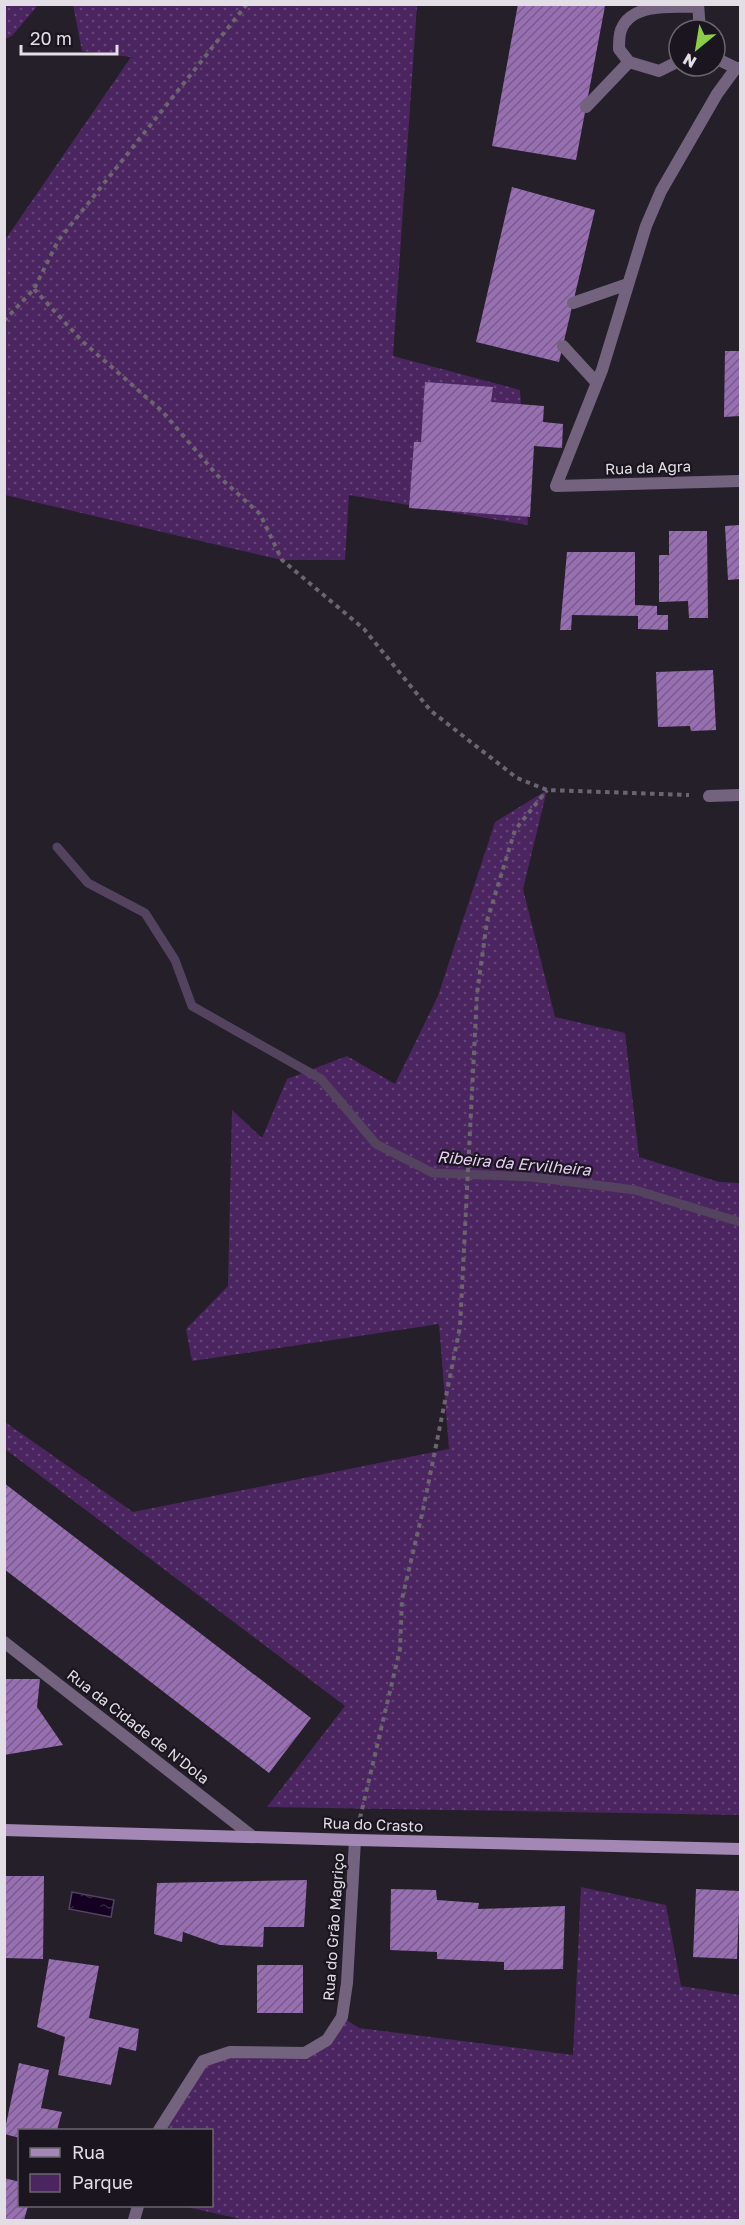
<svg xmlns="http://www.w3.org/2000/svg" width="745" height="2225" font-family="'Golos Text',sans-serif">
<defs>
<pattern id="green-dots" width="8" height="8" patternUnits="userSpaceOnUse" patternTransform="scale(1.5)"><rect width="8" height="8" fill="#4b2560"/><path d="M2 2h.1M6 6h.1" fill="none" stroke="#654477" stroke-width="1.8" stroke-linecap="round"/></pattern>
<pattern id="water-ripples" width="26" height="14" patternUnits="userSpaceOnUse" patternTransform="scale(1.5)"><rect width="26" height="14" fill="#150023"/><path d="M2 4q2-2 4 0t4 0M15 11q2-2 4 0t4 0" fill="none" stroke="#372543"/></pattern>
<pattern id="building-hatch" width="6" height="6" patternUnits="userSpaceOnUse" patternTransform="scale(1.5)"><rect width="6" height="6" fill="#986fb2"/><path d="M-1 1l2-2M0 6l6-6M5 7l2-2" fill="none" stroke="#765d86"/></pattern>
</defs>
<rect width="100%" height="100%" fill="#251f29"/>
<path fill="url(#green-dots)" d="M5,4L38,5L12,36L5,39Z
M73,5H417L393,356L520,390L528,525L349,495L345,560H282L5,495V240L131,57L82,51Z
M547,790L523,889L555,1017L625,1033L639,1157L719,1182L740,1183V1815L267,1807L345,1706L5,1449V1422L133,1512L449,1449L439,1324L192,1361L186,1329L228,1286L232,1110L262,1138L287,1079L347,1056L395,1084L438,996L495,822Z
M581,1887L666,1905L681,1986L740,1995V2220H245L182,2206H212V2130H159L203,2061L230,2052L305,2053L342,2017L359,2028L573,2055Z"/>
<path fill="url(#water-ripples)" stroke="#53435e" stroke-width="1.5" d="M72,1892L114,1900L111,1917L69,1909Z"/>
<g fill="none" stroke-linecap="round" stroke-linejoin="round">
<path stroke="#53435e" stroke-width="9" d="M57,847L88,883L145,913L175,960L192,1006L321,1079L376,1144L433,1173L532,1177L635,1190L740,1222"/>
</g>
<path fill="url(#building-hatch)" d="M518,4L605,6L576,160L492,146Z
M512,187L595,210L559,362L476,342Z
M725,351H740V416L724,417Z
M425,382L493,387L491,402L544,406L543,422L563,424L562,448L534,446L530,517L409,508L414,442H421Z
M740,525V579L728,580L725,526Z
M669,531H707L708,618H689L688,601L659,602V555H669Z
M567,552H635V605L657,606V615H668V630L638,629V616L572,615L571,630H560Z
M713,670L716,730L691,731L690,726L658,727L656,672Z
M4,1483L311,1718L269,1773L4,1569Z
M4,1679H40L37,1707L63,1745L4,1755Z
M4,1876H44L43,1959L4,1958Z
M307,1880L304,1927H264L263,1947L220,1945L183,1932L182,1942L154,1934L157,1883Z
M391,1889L436,1890L437,1900L479,1903L478,1909L565,1906L563,1969L504,1970V1962L437,1959V1952L390,1950Z
M696,1889L740,1891L737,1959L693,1957Z
M49,1959L99,1966L89,2018L139,2029L136,2051L119,2047L111,2085L58,2075L65,2037L37,2027Z
M257,1965H303V2013H257Z
M19,2063L49,2070L41,2108L62,2112L57,2130H20V2138L4,2134Z
M4,2178L20,2182V2206H28L24,2220H4Z"/>
<g fill="none" stroke-linecap="round" stroke-linejoin="round">
<path stroke="#6b656e" stroke-width="4" stroke-dasharray="4.5 4.5" stroke-linecap="butt" d="M34,289L83,342L162,411L217,475L260,514L282,560L364,629L431,711L517,778L547,790L689,795
M4,321L34,289L58,241L247,4
M360,1818L400,1649L402,1599L423,1510L460,1327L477,994L487,921L515,830L547,790"/>
<path stroke="#74637f" stroke-width="12" d="M698,4L700,30
M715,58L736,68H740
M629,62L619,49C619,43 619,35 621,30C631,2 675,7 698,7
M736,68L717,94L661,191L646,226L602,370L556,486L740,481
M586,107L629,62L659,71L679,61
M573,303L628,284
M563,346L596,382
M709,796L740,795
M4,1642L252,1836
M159,2130L203,2061L230,2052L305,2053L327,2040L342,2017L347,1983L355,1840
M134,2220L138,2206"/>
<path stroke="#a387b5" stroke-width="12" d="M4,1830L355,1840L740,1849"/>
</g>
<g text-anchor="middle" stroke-width="4.5" stroke-linejoin="round" paint-order="stroke">
<g font-size="15" fill="#e3dee6" stroke="#1b151f">
<text transform="translate(648 468) rotate(-2)" y="5">Rua da Agra</text>
<text transform="translate(138 1727) rotate(38)" y="5">Rua da Cidade de N'Dola</text>
<text transform="translate(373 1825) rotate(2)" y="5">Rua do Crasto</text>
<text transform="translate(334 1927) rotate(-86)" y="5">Rua do Grão Magriço</text>
</g>
<g font-size="16" font-style="italic" fill="#e5cff4" stroke="#1b151f">
<text transform="translate(514 1163) rotate(5)" y="6">Ribeira da Ervilheira</text>
</g>
</g>
<rect width="745" height="2225" fill="none" stroke="#e3dee6" stroke-width="12"/>
<rect x="18" y="2129" width="195" height="78" fill="#1b151f" stroke="#6b656f" stroke-width="1.5"/>
<rect x="30" y="2148" width="30" height="9" fill="#a387b5" stroke="#6b656f" stroke-width="1.5"/>
<text x="72" y="2159" font-size="18" fill="#e3dee6">Rua</text>
<rect x="30" y="2174" width="30" height="18" fill="#4b2560" stroke="#6b656f" stroke-width="1.5"/>
<text x="72" y="2189" font-size="18" fill="#e3dee6">Parque</text>
<g transform="translate(697 48) rotate(210)"><circle r="28" fill="#1b151f" stroke="#6b656f" stroke-width="1.5"/>
<path d="M0-4.5L10 22L0 15L-10 22Z" fill="#8cce45"/>
<text y="-9" font-size="16" font-weight="bold" text-anchor="middle" fill="#e3dee6">N</text>
</g>
<path d="M21 45v9h96v-9" fill="none" stroke="#e3dee6" stroke-width="3"/>
<text x="30" y="45" font-size="18" fill="#e3dee6" stroke="#1b151f" stroke-width="4.5" paint-order="stroke">20 m</text>
</svg>
